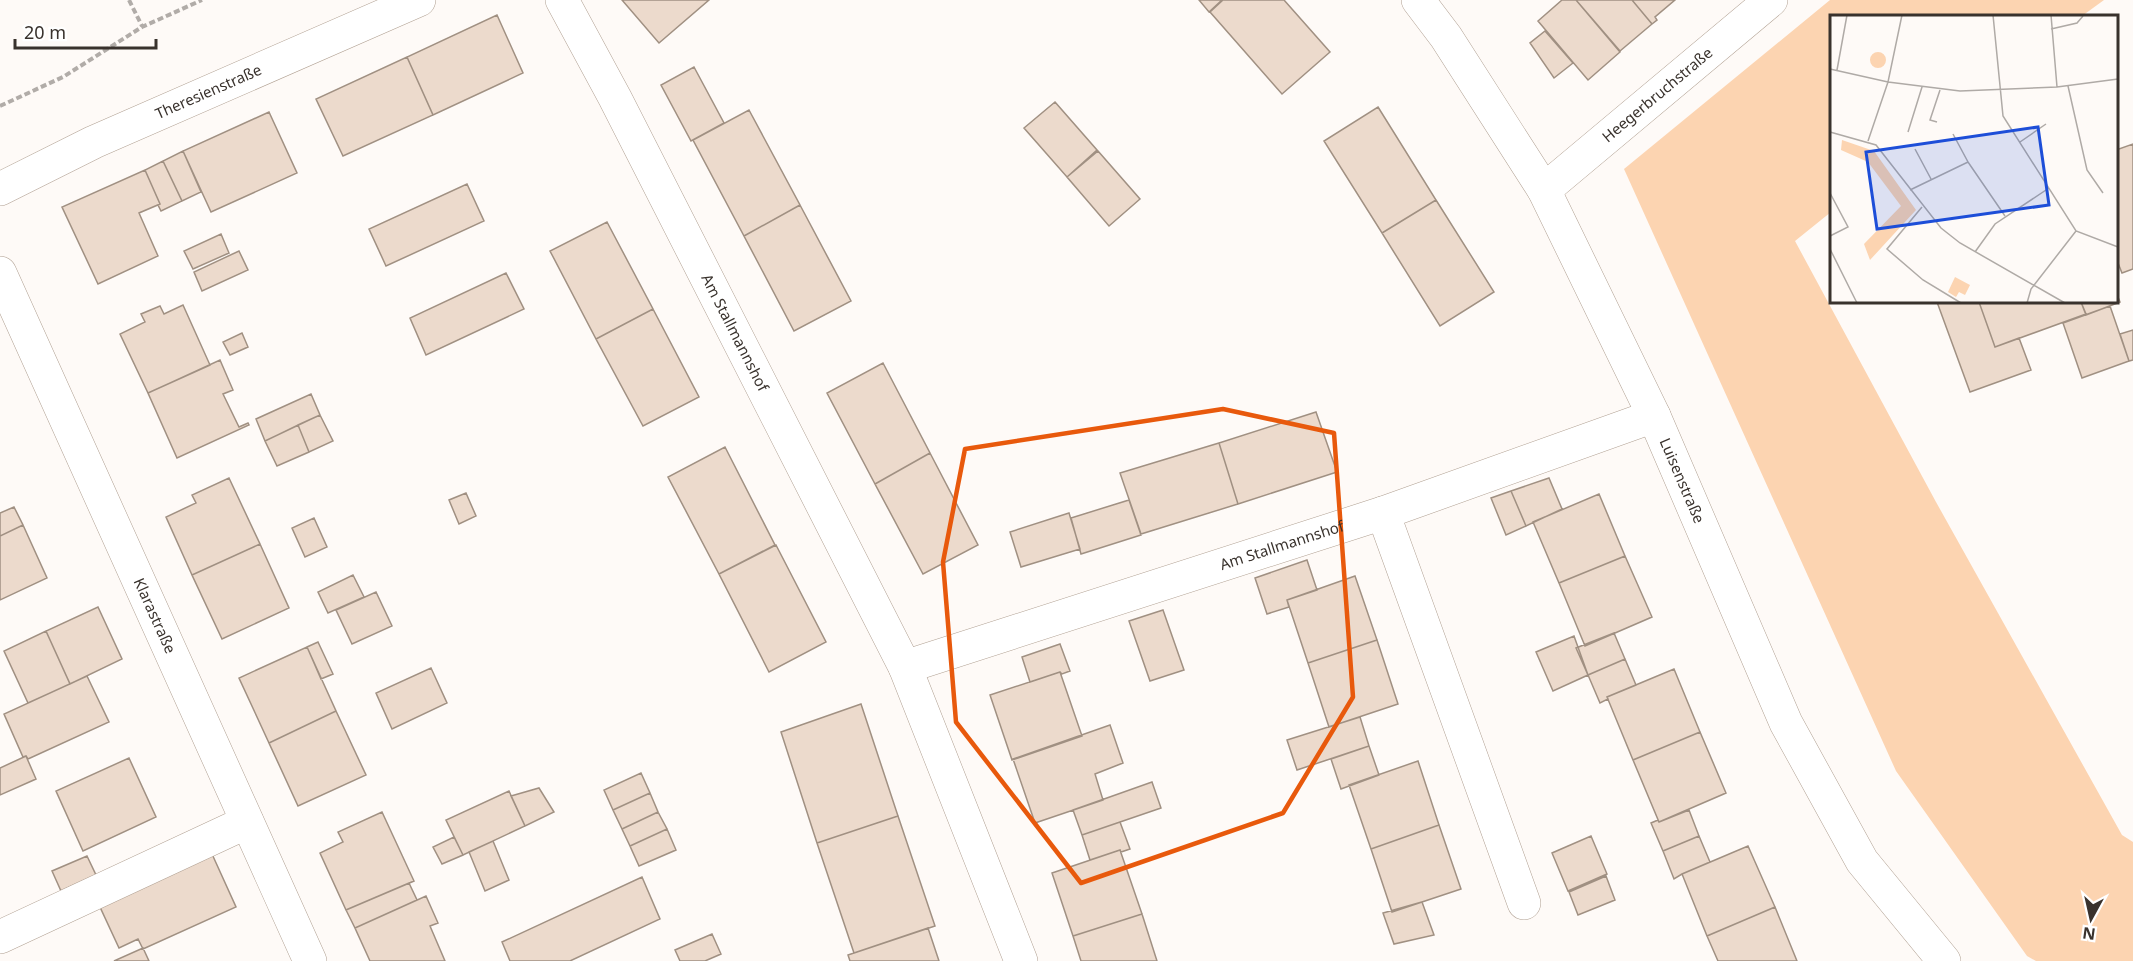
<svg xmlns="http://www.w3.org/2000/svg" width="2133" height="961" font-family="'Noto Sans',sans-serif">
<rect width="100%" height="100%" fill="#fefaf7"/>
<path fill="#fcd4b1" d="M1830,0H2104L2082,16H1832L1831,212L1795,241L1936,502L2122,835L2133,842V961H2036L2027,956L1896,771L1624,169Z"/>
<path fill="#ecdacc" stroke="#a09082" stroke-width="1.5" d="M622,0H709L659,43Z
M1199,0H1222L1209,12Z
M1223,0H1284L1330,52L1282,94L1210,12Z
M1562,0H1576L1620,52L1588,80L1538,21Z
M1576,0H1632L1652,24L1620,51Z
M1632,0H1675L1655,17L1657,20L1652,24Z
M497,15L523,73L433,115L407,57Z
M1545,31L1573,63L1554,78L1530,43Z
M407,57L433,115L343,156L316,99Z
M694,67L724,123L691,141L661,85Z
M1055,102L1097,150L1067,177L1024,128Z
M1378,107L1436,200L1382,233L1324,141Z
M749,110L800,205L744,236L693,140Z
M269,112L297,173L211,212L183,151Z
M2133,144V269L2122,273L2116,258V150Z
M183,151L201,192L182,201L163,161Z
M1098,151L1140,199L1109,226L1067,177Z
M163,161L182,201L161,211L158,205L160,204L145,170Z
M145,170L160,204L139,213L158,256L98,284L62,207Z
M467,184L484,221L386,266L369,229Z
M1436,200L1494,292L1440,326L1382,233Z
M800,205L851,301L794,331L744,236Z
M607,222L653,309L596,339L550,251Z
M221,234L229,253L193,269L184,251Z
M239,251L248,270L202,291L194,272Z
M506,273L524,309L426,355L410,318Z
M2116,292L2120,302L2086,315L2081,302H2116Z
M1937,302H1979L1995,347L2019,338L2031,370L1970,392Z
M1979,302H2081L2086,314L1995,347Z
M183,305L210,365L148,393L120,334L145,322L141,314L160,306L164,314Z
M2110,306L2129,361L2082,378L2063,323Z
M653,309L699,397L643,426L596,339Z
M2133,330V360L2129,361L2120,334Z
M242,333L248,347L230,355L223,342Z
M220,360L233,390L223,394L239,427L248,423L249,425L177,458L148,393Z
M883,363L930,453L875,484L827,393Z
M311,394L320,415L265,441L256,419Z
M1316,412L1337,472L1238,504L1219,443Z
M320,415L333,441L309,452L298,425Z
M298,425L309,452L277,466L265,441Z
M1219,443L1238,504L1141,534L1120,473Z
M725,447L775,545L719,574L668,477Z
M930,453L978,545L923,574L875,484Z
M229,478L260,544L192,575L166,517L196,503L192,495Z
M1549,478L1562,509L1526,526L1511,491Z
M1511,491L1526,526L1506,535L1491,498Z
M466,493L476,516L459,524L449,500Z
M1599,494L1625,556L1559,583L1533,522Z
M1129,500L1141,535L1081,554L1071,518Z
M14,507L23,525L0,536V513Z
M1069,513L1080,549L1021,567L1010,532Z
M314,518L327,547L305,557L292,528Z
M23,525L47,578L0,600V536Z
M260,544L289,608L222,639L192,575Z
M776,545L826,642L769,672L719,574Z
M1625,556L1652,617L1585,646L1559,583Z
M1307,560L1317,590L1287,600L1289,607L1267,614L1255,578Z
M353,575L364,597L328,613L318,592Z
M1355,576L1377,640L1308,663L1287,600Z
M376,592L392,626L352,644L336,610Z
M98,607L122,659L70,684L46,631Z
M1163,610L1184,670L1150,681L1129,621Z
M46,631L70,684L28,703L4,651Z
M1614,633L1625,659L1588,675L1576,648Z
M1574,636L1588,675L1553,691L1536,652Z
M1377,640L1398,704L1329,727L1308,663Z
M318,642L333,674L321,679L307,647Z
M1060,644L1070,671L1062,674L1060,672L1030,682L1022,657Z
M307,647L336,711L269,743L239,678Z
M1625,659L1636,685L1607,697L1608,699L1600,703L1588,675Z
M431,668L447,703L392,729L376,693Z
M1674,669L1700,732L1633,760L1607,697Z
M1060,672L1082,736L1012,760L990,695Z
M87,676L109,722L28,759L26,756L23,757L4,714Z
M861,704L898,816L817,843L781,732Z
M336,711L366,775L298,806L269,743Z
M1360,717L1369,746L1297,770L1287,740Z
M1110,725L1123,763L1095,774L1103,800L1035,823L1013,759Z
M1700,732L1726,793L1659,822L1633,760Z
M1369,746L1379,775L1341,789L1331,759Z
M26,756L36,779L0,795V768Z
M129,758L156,817L83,851L56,791Z
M1418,761L1439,825L1371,849L1349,785Z
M641,773L650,793L613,810L604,790Z
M1152,782L1161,808L1082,835L1073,810Z
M539,788L554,812L525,826L511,796Z
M509,791L525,826L463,855L446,820Z
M650,793L658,812L622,829L613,810Z
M1689,810L1699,836L1663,851L1651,823L1658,820L1659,822Z
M382,812L414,881L346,910L320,853L343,842L338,832Z
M658,812L667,829L630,846L622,829Z
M898,816L935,926L854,953L817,843Z
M1120,822L1130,849L1121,852L1120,850L1090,860L1082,835Z
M1439,825L1461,889L1392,912L1371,849Z
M667,829L676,850L639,866L630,846Z
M1591,836L1607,874L1568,891L1552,853Z
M1699,836L1710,862L1682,874L1674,879L1663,851Z
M454,837L463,855L442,864L433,847Z
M493,841L509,880L485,891L469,852Z
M1748,846L1775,907L1707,936L1682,874Z
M1120,850L1142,914L1073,936L1052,873Z
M212,854L236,907L143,949L138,939L119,948L100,907Z
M87,856L96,875L61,891L52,871Z
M1606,876L1615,900L1578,915L1569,892Z
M642,877L660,919L570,961H510L502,942Z
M409,883L417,900L355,928L346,910Z
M426,896L438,923L430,926L445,961H370L355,928Z
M1422,902L1434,935L1394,944L1383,913Z
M1775,907L1797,961H1718L1707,936Z
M1142,914L1157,961H1081L1073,936Z
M928,928L939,961H850L848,955Z
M712,934L721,954L705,961H680L675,950Z
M143,948L149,961H114Z"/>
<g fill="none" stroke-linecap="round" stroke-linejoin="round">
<g stroke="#b1a193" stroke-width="34">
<g id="minor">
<path id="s1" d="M562,0L615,98L905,667L1383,513L1654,416"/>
<path id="s2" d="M1418,0L1446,37L1544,190L1654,416L1786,723L1862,861L1944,961"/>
<path id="s3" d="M0,189L94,142L419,0"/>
<path id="s4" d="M1544,190L1771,0"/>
<path id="s5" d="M0,273L310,961"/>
<path d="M1383,513L1524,903"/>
<path d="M905,667L1021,961"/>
<path d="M0,937L247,822"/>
</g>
</g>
<path stroke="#b1aca8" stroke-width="4" stroke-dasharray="6 3" stroke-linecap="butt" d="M129,0L142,26
M0,106L63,77L142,27L202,0"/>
<use href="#minor" stroke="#fff" stroke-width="33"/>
</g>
<path fill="none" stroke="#e8590c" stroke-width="4.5" stroke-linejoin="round" d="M1223,409L1334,433L1353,697L1283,813L1081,883L956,722L943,562L965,449Z"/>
<g text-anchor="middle" stroke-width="4.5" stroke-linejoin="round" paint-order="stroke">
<g font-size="15" fill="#39322d" stroke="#fff">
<text dy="5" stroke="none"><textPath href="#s3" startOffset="230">Theresienstraße</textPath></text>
<text dy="5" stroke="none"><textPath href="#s4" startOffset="148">Heegerbruchstraße</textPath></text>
<text dy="5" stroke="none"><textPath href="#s1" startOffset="375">Am Stallmannshof</textPath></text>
<text dy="5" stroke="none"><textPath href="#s2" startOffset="550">Luisenstraße</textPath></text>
<text dy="5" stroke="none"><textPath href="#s1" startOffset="1146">Am Stallmannshof</textPath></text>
<text dy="5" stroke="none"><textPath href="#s5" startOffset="376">Klarastraße</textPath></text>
</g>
</g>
<g transform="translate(1830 15)">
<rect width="288" height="288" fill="#fefaf7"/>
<path d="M40 45a8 8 0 1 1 16 0a8 8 0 1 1-16 0ZM12,125L44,136L86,195L40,245L34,229L71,191L38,147L11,135ZM125,262L140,270L135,280L129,277L126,282L118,277Z" fill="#fcd4b1"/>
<path fill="none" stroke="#afaaa6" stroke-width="1.5" d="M163,0L173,101L246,216L288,232M221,0L227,72M221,14L247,8L253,1M0,54L58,67L130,76L227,72L288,64M7,55L17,0M238,71L257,155L273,178M107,107L100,105L110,75M0,117L46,130L111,213L130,228L235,288M78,117L92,72M123,119L138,147M38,126L58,67L72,0M190,127L216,109M85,134L101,164M80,175L138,147L175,201M0,178L18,212L0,221M92,192L57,234L93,265L131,288M0,234L27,288M145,237L165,209L219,173M197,288L201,274L246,216"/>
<path fill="#1d4ed8" fill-opacity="0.15" stroke="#1d4ed8" stroke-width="3" d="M208,112L219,190L47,214L36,137Z"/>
<rect width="288" height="288" fill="none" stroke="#39322d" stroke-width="3"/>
</g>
<g transform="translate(2091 919) rotate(188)" stroke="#ffffff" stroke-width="4.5" paint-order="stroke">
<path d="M0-4.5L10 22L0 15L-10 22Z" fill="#39322d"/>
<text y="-9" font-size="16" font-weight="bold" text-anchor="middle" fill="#39322d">N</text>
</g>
<path d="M15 39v9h141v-9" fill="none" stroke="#39322d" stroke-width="3"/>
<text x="24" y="39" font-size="18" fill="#39322d" stroke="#ffffff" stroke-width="4.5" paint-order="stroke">20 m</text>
</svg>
